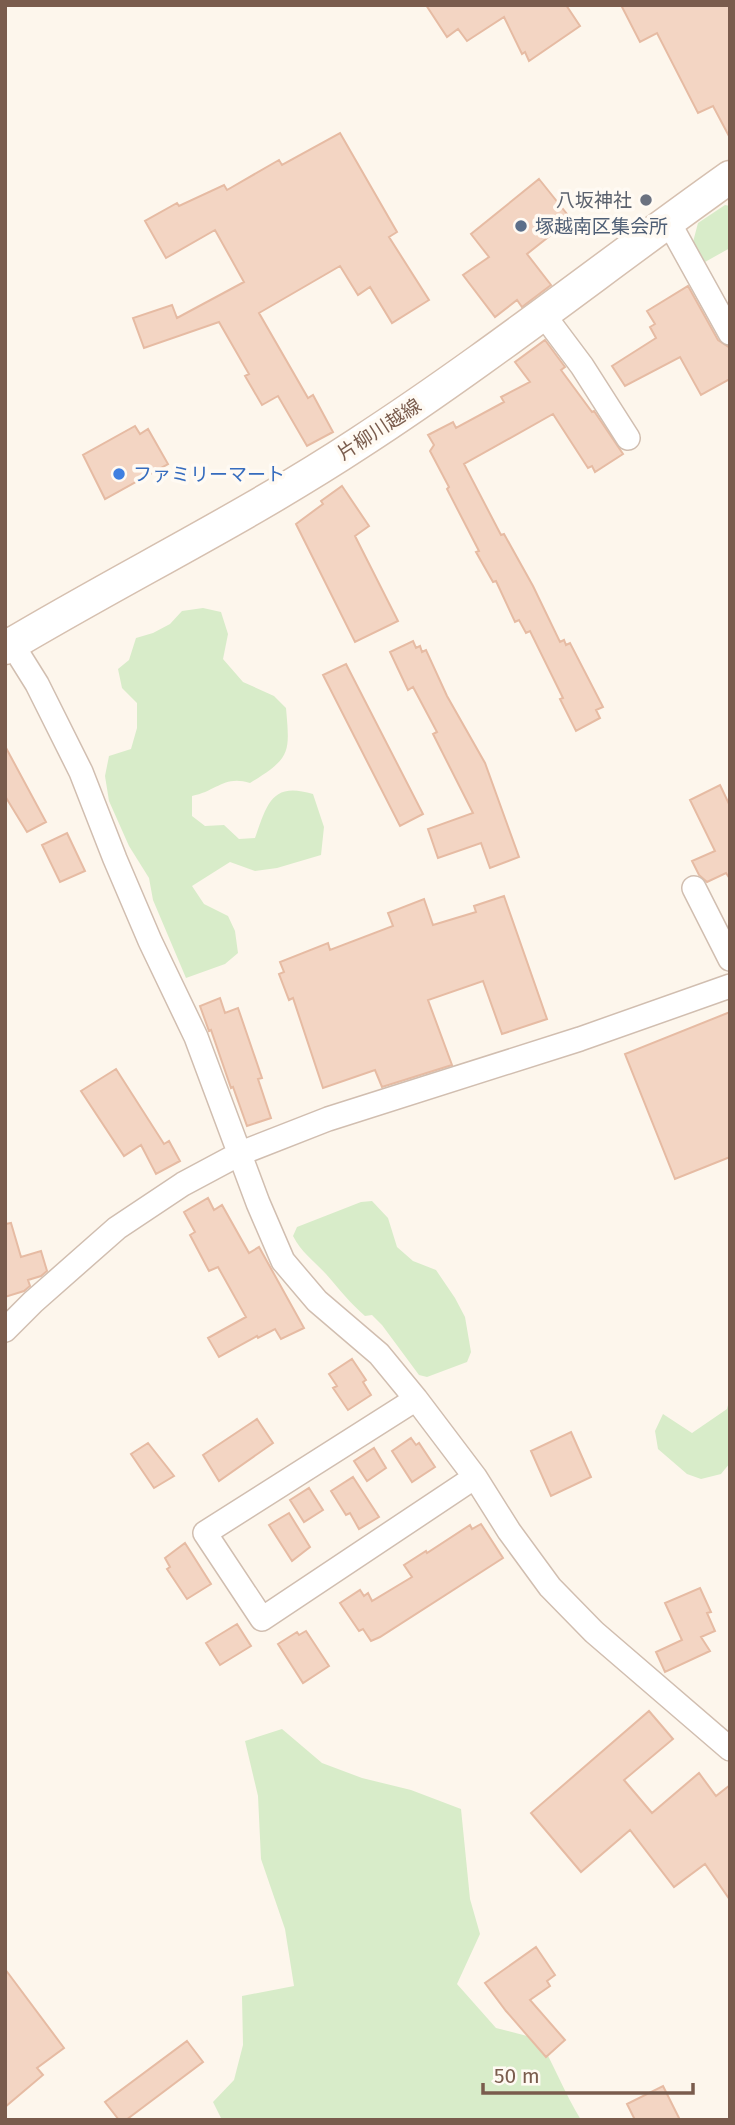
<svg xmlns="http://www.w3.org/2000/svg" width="735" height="2125" font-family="'Fira Sans','Noto Sans JP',sans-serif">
<rect width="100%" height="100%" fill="#fdf6ec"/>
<path fill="#d8ecc9" d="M725,205L730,206V248L705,262L693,242L698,223Z
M203,608L221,612L228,634L223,659L243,682L274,696L286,708C290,753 291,758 250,783C224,775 217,791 192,796V816L205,826L224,825L239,839L255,838C267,805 271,781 313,794L324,827L321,855L277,868L255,871L230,862L192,886L204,904L228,916L235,931L238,953L225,964L186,978L153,900L149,878L129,846L109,801L105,776L109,756L131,749L137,728V703L122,688L118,669L129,660L136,638L153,633L170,624L182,611Z
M372,1201L388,1218L397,1247L413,1261L436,1270L455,1298L465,1317L471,1352L467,1362L427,1377L419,1375L382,1325L372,1315L365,1316C350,1303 339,1289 326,1274C313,1260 302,1253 293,1236L297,1227L361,1202Z
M730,1397V1463L721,1474L701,1479L687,1474L658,1449L655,1431L663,1414L692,1433L727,1409Z
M282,1729L322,1763L362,1778L411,1790L461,1809L470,1899L480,1934L457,1984L496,2028L539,2039C554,2065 565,2094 581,2120H222L213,2102L234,2080L243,2045L242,1996L294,1986L285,1929L261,1859L258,1796L245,1741Z"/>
<path fill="#f3d5c3" stroke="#e6bba3" stroke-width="2" d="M426,5H566L580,26L529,61L525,52L522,54L504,17L467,41L458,29L447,37Z
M621,5H730V138L713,106L698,113L657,33L640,42Z
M340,133L397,232L389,237L429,300L392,323L370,287L358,295L340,266L259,313L308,398L313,395L333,432L307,446L278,396L262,405L245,376L249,374L219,322L144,348L133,318L172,305L177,318L244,282L215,230L166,258L145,221L177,203L179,206L224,185L227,190L279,160L282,165Z
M539,179L571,219L527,254L551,285L522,307L517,300L495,317L463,275L489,257L471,234Z
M688,286L718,340L730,348V379L701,395L680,357L625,386L612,366L656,338L650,327L655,324L647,311Z
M545,340L565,367L561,370L592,412L594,411L623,454L595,472L592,466L588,468L553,414L464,464L501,535L504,534L533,586L560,642L564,640L566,645L570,643L603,707L596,710L600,718L576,731L560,699L563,698L530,631L526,633L519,620L515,622L496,581L493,582L476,552L479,551L447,489L449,487L430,451L434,445L428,435L453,422L456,428L504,402L501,397L530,382L515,362Z
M135,426L140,434L148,429L168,464L105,499L83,455Z
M342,486L369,526L355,536L398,621L355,642L296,524L323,504L321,501Z
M413,641L416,648L420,646L422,652L426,650L447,696L485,763L519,857L490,868L481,843L438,858L428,829L473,813L433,734L437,732L413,687L408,690L390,652Z
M346,664L423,814L400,826L323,675Z
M5,746L46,822L27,832L5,796Z
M720,785L730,806V879L726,873L707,882L699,875L692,861L715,851L690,800Z
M67,833L85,871L60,882L42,845Z
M504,896L547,1019L502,1034L483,981L428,1000L452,1065L382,1087L375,1070L323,1088L293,998L289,1000L279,974L284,972L280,962L328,943L330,950L393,926L388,913L424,899L433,925L476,912L474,906Z
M220,998L225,1013L238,1008L262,1078L258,1079L271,1118L247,1126L233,1087L231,1088L211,1030L209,1031L200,1006Z
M730,1012V1157L675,1179L625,1054Z
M116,1069L164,1144L169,1141L180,1161L156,1174L141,1145L124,1156L81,1091Z
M208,1198L214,1210L222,1205L249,1253L259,1247L304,1328L281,1339L275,1329L258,1338L257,1336L219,1357L208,1338L246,1317L218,1267L209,1271L190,1235L195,1232L184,1212Z
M11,1223L21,1257L41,1251L47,1271L41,1276L28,1280L30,1286L24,1291L5,1297V1224Z
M352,1359L366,1380L363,1382L371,1395L348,1410L333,1388L337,1386L329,1374Z
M257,1419L273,1443L219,1481L203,1455Z
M571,1432L591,1477L551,1496L531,1451Z
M411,1438L416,1445L419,1443L435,1467L412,1482L392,1451Z
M148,1443L174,1476L154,1488L131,1454Z
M374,1448L386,1468L367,1481L354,1461Z
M353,1477L379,1517L359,1529L350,1513L346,1515L331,1491Z
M309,1488L323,1510L304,1522L290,1500Z
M289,1513L310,1547L292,1561L269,1525Z
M481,1524L503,1558L380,1637L371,1641L363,1629L359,1631L340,1603L360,1590L364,1596L368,1593L372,1601L412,1577L404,1565L426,1551L427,1553L470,1525L472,1529Z
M185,1543L211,1584L187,1599L167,1569L170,1567L165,1558Z
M700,1588L711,1612L707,1613L715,1631L701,1637L710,1651L665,1672L656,1652L682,1640L665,1603Z
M237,1624L251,1646L220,1665L206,1643Z
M306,1631L329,1666L303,1683L278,1644L297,1632L299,1635Z
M649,1711L673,1739L624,1780L652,1813L699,1773L716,1796L730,1785V1900L705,1864L674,1887L630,1830L581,1872L531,1813Z
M536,1947L555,1975L547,1981L550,1986L530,2000L565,2040L546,2057L506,2011L485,1983Z
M5,1969L64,2048L37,2068L43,2075L5,2107Z
M187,2041L203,2062L126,2120H119L105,2102Z
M663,2086L680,2120H635L627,2104Z"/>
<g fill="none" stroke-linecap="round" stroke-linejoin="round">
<g stroke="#d1beb0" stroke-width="26">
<path id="street" d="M668,221L730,333
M543,314L582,366L628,438
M12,644L37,684L81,772L115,859L150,941L196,1037L258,1203L283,1261L317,1301L379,1354L416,1399L475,1477L509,1531L550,1587L594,1632L730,1749
M694,888L730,959
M5,1330L33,1302L117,1228L183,1184L241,1153L328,1119L580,1039L730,986
M416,1399L205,1533L262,1619L475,1477"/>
</g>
<g stroke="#d6c0b0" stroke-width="35">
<path id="secondary" d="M5,648C122,578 245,518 359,443C487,360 606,265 730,177"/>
</g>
<use href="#street" stroke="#fff" stroke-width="23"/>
<use href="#secondary" stroke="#fff" stroke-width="32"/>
</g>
<circle fill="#6b7280" stroke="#fffaf3" stroke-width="2.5" cx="646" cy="200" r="7"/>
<circle fill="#5c6f8a" stroke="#fffaf3" stroke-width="2.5" cx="521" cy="226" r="7"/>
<circle fill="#3f7fe0" stroke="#fffaf3" stroke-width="2.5" cx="119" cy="474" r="7"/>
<g text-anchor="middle" stroke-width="7" stroke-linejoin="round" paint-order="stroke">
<g font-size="19" fill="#5b616d" stroke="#fffaf3" text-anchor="end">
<text x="632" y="207">八坂神社</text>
</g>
<g font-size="19" fill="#4e5e75" stroke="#fffaf3" text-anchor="start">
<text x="535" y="233">塚越南区集会所</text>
</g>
<g font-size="19" fill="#7a5c4d" stroke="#fffaf3">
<text transform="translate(379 429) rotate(-33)" y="7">片柳川越線</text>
</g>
<g font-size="19" fill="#366cbe" stroke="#fffaf3" text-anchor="start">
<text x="133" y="481">ファミリーマート</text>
</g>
</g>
<rect width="735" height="2125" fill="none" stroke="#7a5c4d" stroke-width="14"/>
<path d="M483 2083v10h210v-10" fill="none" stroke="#7a5c4d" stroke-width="3.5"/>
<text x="494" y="2083" font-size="21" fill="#7a5c4d" stroke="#fffaf3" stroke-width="5" paint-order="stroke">50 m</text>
</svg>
